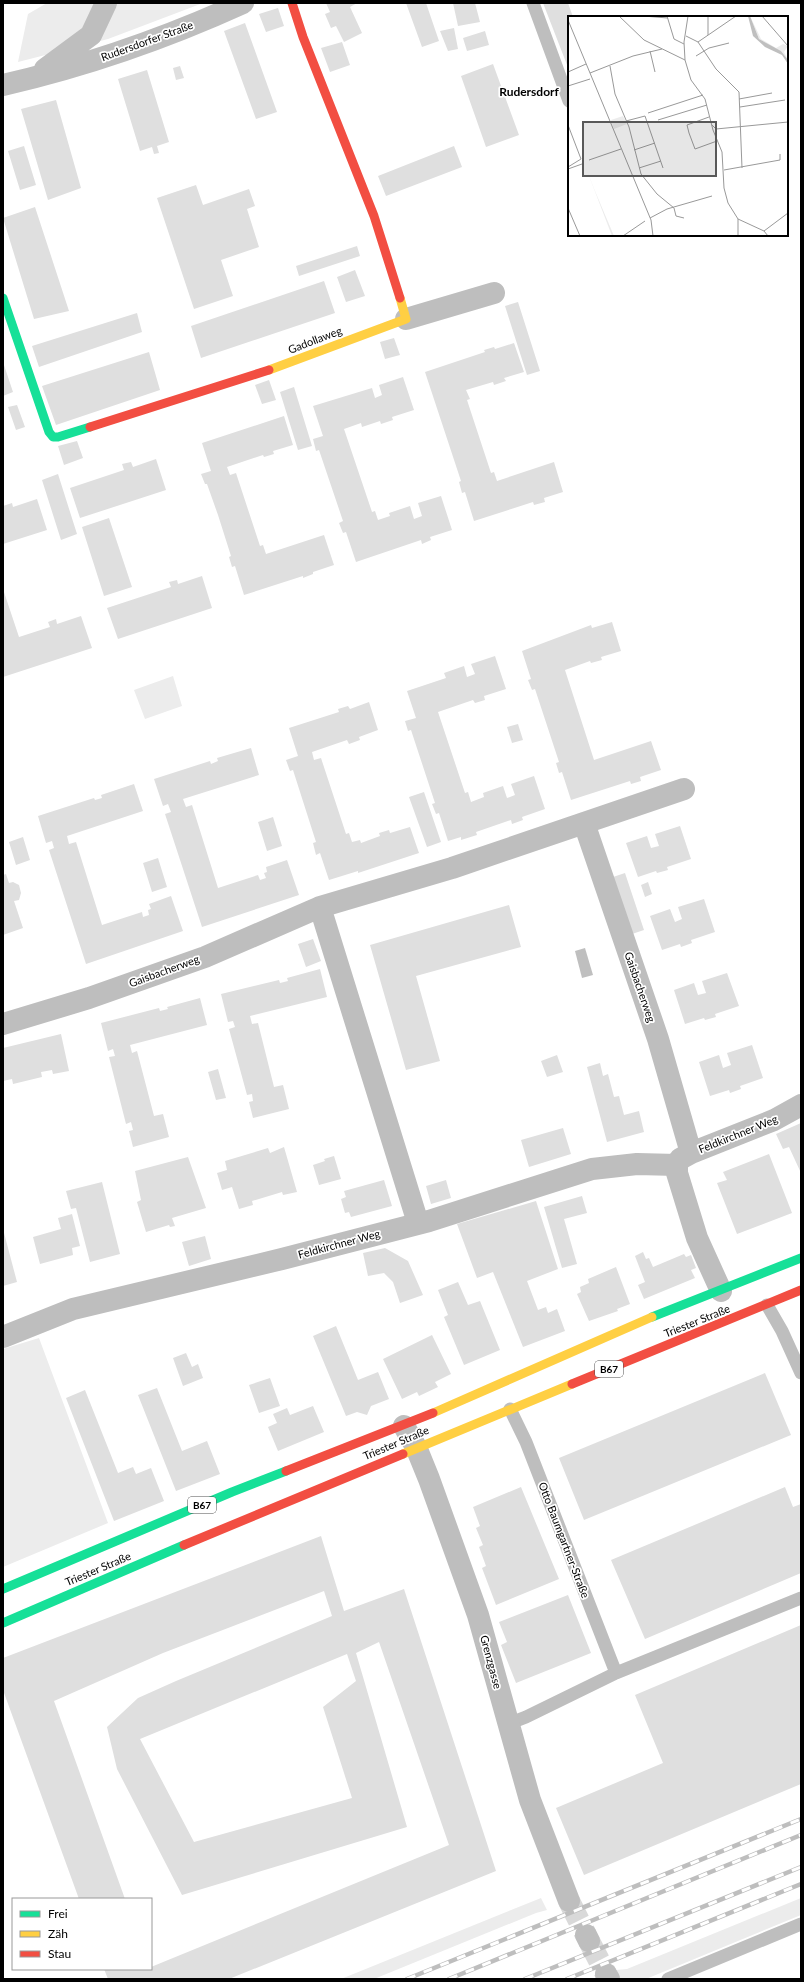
<svg xmlns="http://www.w3.org/2000/svg" width="804" height="1982" font-family="Lato,sans-serif">
<rect width="100%" height="100%" fill="#fff"/>
<path fill="#ececec" d="M47,3H203L108,39L18,62L28,14Z
M173,676L182,706L145,719L134,690Z
M39,1338L108,1523L3,1567V1349Z
M541,1898L547,1910L536,1913L374,1979H341Z
M801,1898V1915L646,1979H620L616,1970L627,1969Z"/>
<path fill="#bfbfbf" d="M585,948L593,975L582,978L575,951Z"/>
<path fill="#dfdfdf" fill-rule="evenodd" d="M326,3H357L350,7L362,33L344,42L336,26L331,28L325,14L330,12Z
M406,3H426L439,41L422,47Z
M453,3H475L480,22L458,26Z
M543,3H568L573,17H569V70Z
M278,8L284,26L266,32L259,14Z
M245,23L277,112L256,119L224,31Z
M454,28L458,49L448,51L440,31Z
M485,31L489,45L467,51L463,38Z
M342,42L350,65L330,72L321,48Z
M493,64L519,135L486,147L461,76Z
M180,66L184,78L176,80L173,68Z
M147,70L169,142L157,146L159,153L154,154L152,147L140,151L118,79Z
M56,100L81,188L48,200L21,109Z
M24,146L36,185L20,190L8,151Z
M454,146L462,167L386,196L378,176Z
M196,185L203,205L249,189L255,206L247,209L259,247L221,260L233,296L194,309L157,198Z
M35,207L69,311L34,319L3,218Z
M357,246L360,256L299,276L296,266Z
M355,270L365,296L346,302L337,277Z
M324,281L335,313L201,358L191,326Z
M518,302L540,371L527,375L505,306Z
M137,313L142,332L39,367L32,346Z
M394,338L400,355L385,359L380,342Z
M514,343L524,372L504,378L506,381L494,385L493,382L466,390L470,399L467,400L491,473L494,472L497,481L554,462L563,492L544,498L545,502L534,505L533,502L474,521L465,492L462,493L459,482L461,481L425,372L485,352L484,350L494,347L495,349Z
M149,352L160,390L56,425L42,386Z
M3,362L13,392L3,396Z
M403,377L414,410L392,417L393,420L381,424L380,421L362,427L361,423L344,429L371,509L372,512L375,511L378,520L390,516L389,513L410,506L414,519L422,516L418,503L441,496L452,530L430,537L431,540L422,544L421,540L356,562L346,532L343,533L339,523L343,521L319,450L316,451L313,439L323,436L313,406L372,388L375,398L382,395L379,385Z
M269,380L276,400L262,404L255,385Z
M294,387L312,446L298,450L280,392Z
M17,405L25,427L16,430L8,407Z
M284,416L293,445L273,451L274,454L264,457L263,455L227,467L230,475L236,473L260,546L263,545L266,554L324,535L334,565L313,572V574L303,578V576L244,595L235,566L232,567L229,557L231,556L218,515L207,484H205L201,474L211,471L202,443Z
M77,441L83,458L64,465L58,446Z
M156,459L166,490L80,518L70,488L124,470L122,464L131,462L133,467Z
M58,474L77,534L61,540L42,480Z
M37,499L47,530L3,544V506L12,503L13,507Z
M109,518L132,587L104,596L82,527Z
M202,576L212,608L118,639L107,608L171,587L169,582L177,580L178,584Z
M3,589L19,637L50,627L48,622L56,619L57,624L81,616L92,648L3,677Z
M612,622L621,651L601,657L602,660L591,663L590,661L565,670L594,760L651,741L661,770L640,777L641,781L631,784L630,781L571,800L562,772L559,773L556,763L559,762L535,689L532,690L528,680L531,679L522,651L591,625L592,628Z
M495,656L506,689L484,696L485,700L475,703L473,700L438,712L465,793L468,792L471,802L484,797L483,793L503,786L507,798L515,795L511,784L534,776L545,809L522,817L523,820L512,824L511,820L476,832L477,835L461,840V837L448,841L439,813L436,814L432,804L435,803L411,730L408,731L405,721L416,718L407,691L446,678L444,673L464,666L467,677L475,674L471,664Z
M369,702L378,730L359,737L360,740L349,744L347,740L312,752L314,760L321,758L346,834L349,833L352,842L360,840L361,843L380,836L379,833L389,830L390,833L410,827L419,853L358,873V871L329,880L320,853L316,855L313,843L316,842L293,770L290,771L286,760L298,756L289,728L339,712L338,709L348,706L350,709Z
M518,724L523,740L512,743L507,727Z
M251,748L259,775L183,799L186,807L192,805L218,888L258,875L260,880L266,878L264,873L267,872L266,867L287,860L299,895L202,927L165,814L171,812L168,804L163,806L154,779L210,761L211,764L218,761L217,758Z
M134,784L143,811L67,836L69,844L76,842L102,925L142,912L143,917L149,915L148,910L151,909L149,904L171,896L183,931L86,964L49,850L54,848L52,841L46,843L38,816L94,798L95,800L102,798L101,795Z
M424,792L441,842L427,847L409,797Z
M273,817L282,846L267,851L258,822Z
M680,826L691,859L667,867L668,870L657,873L656,871L638,877L626,843L647,836L651,848L659,846L655,834Z
M23,837L30,860L16,865L9,842Z
M158,858L167,887L152,892L143,863Z
M625,873L644,930L632,934L613,877Z
M6,874L9,883L13,882L19,885L21,893L19,900L14,901L23,928L3,935V875Z
M648,882L652,894L645,897L641,885Z
M704,899L715,932L691,940L692,943L681,947L680,944L662,950L650,916L670,909L675,922L682,919L678,907Z
M509,905L521,947L416,976L440,1061L406,1070L370,945Z
M313,939L321,961L306,967L298,944Z
M320,969L327,997L250,1016L252,1024L258,1023L274,1087L283,1085L289,1109L253,1118L249,1102L253,1101L252,1094L247,1095L229,1029L235,1027L233,1021L228,1022L221,994L279,980L280,983L288,981L287,978Z
M727,973L739,1006L715,1014L716,1017L705,1020L704,1018L685,1024L674,990L694,983L698,995L706,993L702,981Z
M200,998L207,1025L130,1045L132,1053L137,1051L154,1116L163,1114L169,1137L133,1147L129,1131L133,1130L131,1122L126,1124L109,1057L115,1056L113,1049L108,1051L101,1023L159,1008L160,1011L168,1009L167,1007Z
M61,1034L69,1071L53,1074L52,1070L41,1072L42,1077L13,1084L12,1079L3,1081V1048Z
M752,1045L763,1078L740,1086L741,1089L730,1093L729,1090L710,1096L699,1062L719,1055L723,1068L731,1065L727,1053Z
M557,1055L563,1072L547,1077L541,1061Z
M600,1063L603,1076L608,1074L614,1097L619,1096L624,1115L639,1111L644,1132L607,1142L587,1067Z
M218,1069L226,1098L216,1100L208,1072Z
M801,1123V1173L789,1147L783,1149L776,1134Z
M563,1128L571,1154L529,1167L521,1140Z
M284,1147L297,1192L283,1195L282,1192L252,1201L253,1205L239,1209L232,1187L222,1190L217,1173L227,1170L225,1161L268,1148L270,1153Z
M769,1154L792,1213L737,1234L717,1183L727,1180L723,1172Z
M334,1156L341,1179L319,1185L313,1165L325,1161L324,1159Z
M188,1157L206,1208L172,1218L175,1226L170,1227L169,1225L146,1232L137,1202L141,1200L135,1171Z
M384,1180L392,1206L351,1217L349,1212L345,1213L341,1199L346,1197L344,1191Z
M446,1180L451,1198L431,1204L426,1186Z
M102,1182L120,1254L90,1262L76,1208L71,1209L66,1191Z
M582,1196L587,1213L564,1219L577,1264L562,1268L544,1207Z
M536,1201L558,1269L527,1281L538,1310L546,1307L548,1313L557,1309L565,1331L523,1347L493,1272L477,1278L457,1224Z
M72,1214L80,1246L72,1248L73,1255L40,1264L33,1237L61,1229L58,1218Z
M3,1229L17,1282L3,1286Z
M205,1236L211,1259L189,1266L182,1242Z
M385,1248L408,1261L423,1295L400,1303L393,1282L384,1273L368,1276L363,1253Z
M643,1252L646,1259L649,1258L653,1267L684,1254L686,1257L691,1255L696,1268L691,1270L695,1278L644,1299L638,1285L645,1282L635,1256Z
M616,1267L630,1304L617,1309L618,1311L589,1321L577,1294L581,1292L580,1287L589,1283L588,1279Z
M458,1282L468,1305L480,1301L500,1350L464,1365L444,1317L448,1315L438,1290Z
M336,1326L358,1380L378,1372L389,1399L371,1406L367,1415L357,1412L346,1416L313,1336Z
M432,1335L451,1374L435,1382L438,1387L419,1396L417,1392L402,1399L383,1359Z
M186,1353L192,1367L198,1364L203,1378L183,1386L173,1358Z
M765,1373L791,1435L584,1520L559,1458Z
M270,1378L280,1406L259,1413L249,1385Z
M157,1388L182,1451L207,1441L220,1474L176,1491L138,1395Z
M85,1390L118,1473L133,1467L136,1474L151,1468L164,1501L114,1521L66,1398Z
M313,1406L324,1432L278,1451L268,1427L277,1423L273,1414L287,1408L290,1415Z
M521,1487L559,1579L496,1605L482,1568L486,1566L479,1547L483,1545L476,1528L480,1526L473,1507Z
M785,1487L793,1507L801,1504V1573L645,1639L611,1560Z
M321,1536L344,1611L404,1589L496,1871L229,1979H108L104,1969H151V1967L449,1845L379,1642L356,1653L407,1827L182,1895L117,1769L107,1727L138,1698L176,1681L332,1616L324,1591L163,1653L54,1701L125,1899H79L3,1690V1658ZM347,1654L356,1681L323,1707L352,1798L194,1842L140,1739Z
M568,1595L591,1653L516,1683L501,1645L507,1642L499,1622Z
M801,1625V1784L584,1875L556,1808L663,1763L635,1695Z"/>
<g fill="none" stroke-linecap="round" stroke-linejoin="round">
<path stroke="#d9d9d9" stroke-width="22" stroke-dasharray="22 11" stroke-linecap="butt" d="M569,1901L586,1935
M589,1941L606,1974"/>
<path stroke="#bebebe" stroke-width="13" d="M533,3L569,101
M767,1305L782,1331L801,1373
M510,1409L526,1442L616,1673
M508,1724L526,1717L616,1673L801,1598
M668,1979L801,1924"/>
<path stroke="#bebebe" stroke-width="22" d="M45,69L91,35L106,3
M3,85C86,66 166,38 243,3
M406,319L494,293
M584,823L658,1039L691,1153
M320,907L418,1223
M3,1024L89,998L205,957L320,907L452,868L684,789
M677,1165V1173L697,1238L721,1291
M3,1337L73,1309L282,1259L429,1221L592,1169L637,1164L677,1165L680,1159L691,1153L774,1120L801,1105
M404,1426L416,1447L429,1479L478,1615L530,1800L569,1901
M586,1935L589,1941
M606,1974L609,1979"/>
<path stroke="#16e098" stroke-width="9" d="M3,298L49,432L53,437H58L90,427
M652,1317L801,1258
M3,1589L232,1492L286,1471
M3,1623L184,1545"/>
<path stroke="#ffcf43" stroke-width="9" d="M269,370L406,319L400,298
M433,1413L652,1317
M403,1454L572,1384"/>
<path stroke="#f24e42" stroke-width="9" d="M292,3L303,37L374,216L400,298
M90,427L269,370
M572,1384L801,1290
M286,1471L433,1413
M184,1545L403,1454"/>
<g stroke="#bebebe" stroke-width="4.5">
<path id="rail" d="M407,1979L801,1819
M449,1979L801,1835
M525,1979L801,1867
M567,1979L801,1884"/>
</g>
<use href="#rail" stroke="#fff" stroke-width="3" stroke-dasharray="9" stroke-linecap="butt"/>
</g>
<g text-anchor="middle" stroke-width="3.5" stroke-linejoin="round" paint-order="stroke">
<g fill="#fff" stroke="#4c4c4c" stroke-width="1">
<rect x="595" y="1361" width="28" height="16" rx="3"/>
<rect x="188" y="1497" width="28" height="16" rx="3"/>
</g>
<g font-size="10" font-weight="bold" fill="#000">
<text x="609" y="1373">B67</text>
<text x="202" y="1509">B67</text>
</g>
<g font-size="11" fill="#000" stroke="#fff">
<text transform="translate(147 41) rotate(-20)" y="4">Rudersdorfer Straße</text>
<text transform="translate(315 340) rotate(-21)" y="4">Gadollaweg</text>
<text transform="translate(164 971) rotate(-20)" y="4">Gaisbacherweg</text>
<text transform="translate(640 987) rotate(71)" y="4">Gaisbacherweg</text>
<text transform="translate(738 1134) rotate(-22)" y="4">Feldkirchner Weg</text>
<text transform="translate(339 1244) rotate(-15)" y="4">Feldkirchner Weg</text>
<text transform="translate(697 1321) rotate(-22)" y="4">Triester Straße</text>
<text transform="translate(396 1443) rotate(-23)" y="4">Triester Straße</text>
<text transform="translate(564 1540) rotate(69)" y="4">Otto Baumgartner-Straße</text>
<text transform="translate(98 1569) rotate(-23)" y="4">Triester Straße</text>
<text transform="translate(491 1662) rotate(75)" y="4">Grenzgasse</text>
</g>
<g font-size="12" font-weight="bold" fill="#000" stroke="#fff">
<text x="529" y="96">Rudersdorf</text>
</g>
</g>
<g transform="translate(568 16)">
<rect width="220" height="220" fill="#fff"/>
<path d="M182,0L193,23L208,32L215,28L220,30L216,36L220,44L213,35L198,28L191,23ZM55,100L59,108L46,113L43,104ZM16,147L27,175L46,220H44Z" fill="#ececec"/>
<path d="M180,0H182L191,23L213,35L220,44V48L214,39L197,31L185,20Z" fill="#bfbfbf"/>
<path fill="none" stroke="#999" stroke-width="1" d="M51,0L76,24L117,44M75,0L100,2M99,0L106,23L116,28M120,0L116,26L117,44L123,64L137,83L145,114L154,136L156,172L160,187L170,203V220M194,0L220,30M0,4L83,204L85,220M140,19V0M118,20L130,26L168,0M130,26L148,53L171,76L174,152M82,35L87,56M128,40L141,32L161,27M42,50L47,78L61,111L73,158L89,178L106,192L108,200L116,202M0,56L18,48M22,57L65,40L94,33M0,70L22,63M171,83L204,77M172,91L217,84M80,97L135,79M141,101L119,109L121,117L127,133L149,125M90,104L139,89M58,105L77,100L95,152M0,109L13,143L0,151M144,109L148,113L220,106M66,134L87,127M21,144L53,133M71,152L93,145M0,153L14,148M156,154L212,144V138M0,192L12,220M82,202L99,193L144,180M170,203L196,215L200,220M196,215L220,197M55,220L77,205"/>
<path fill="#595959" fill-opacity="0.15" stroke="#595959" stroke-width="2" d="M15,106H148V160H15Z"/>
<rect width="220" height="220" fill="none" stroke="#000" stroke-width="2"/>
</g>
<rect width="804" height="1982" fill="none" stroke="#000000" stroke-width="8"/>
<rect x="12" y="1898" width="140" height="72" fill="#ffffff" stroke="#999999"/>
<rect x="20" y="1911" width="20" height="6" fill="#16e098" stroke="#999999"/>
<text x="48" y="1918" font-size="12" fill="#000000">Frei</text>
<rect x="20" y="1931" width="20" height="6" fill="#ffcf43" stroke="#999999"/>
<text x="48" y="1938" font-size="12" fill="#000000">Zäh</text>
<rect x="20" y="1951" width="20" height="6" fill="#f24e42" stroke="#999999"/>
<text x="48" y="1958" font-size="12" fill="#000000">Stau</text>
</svg>
